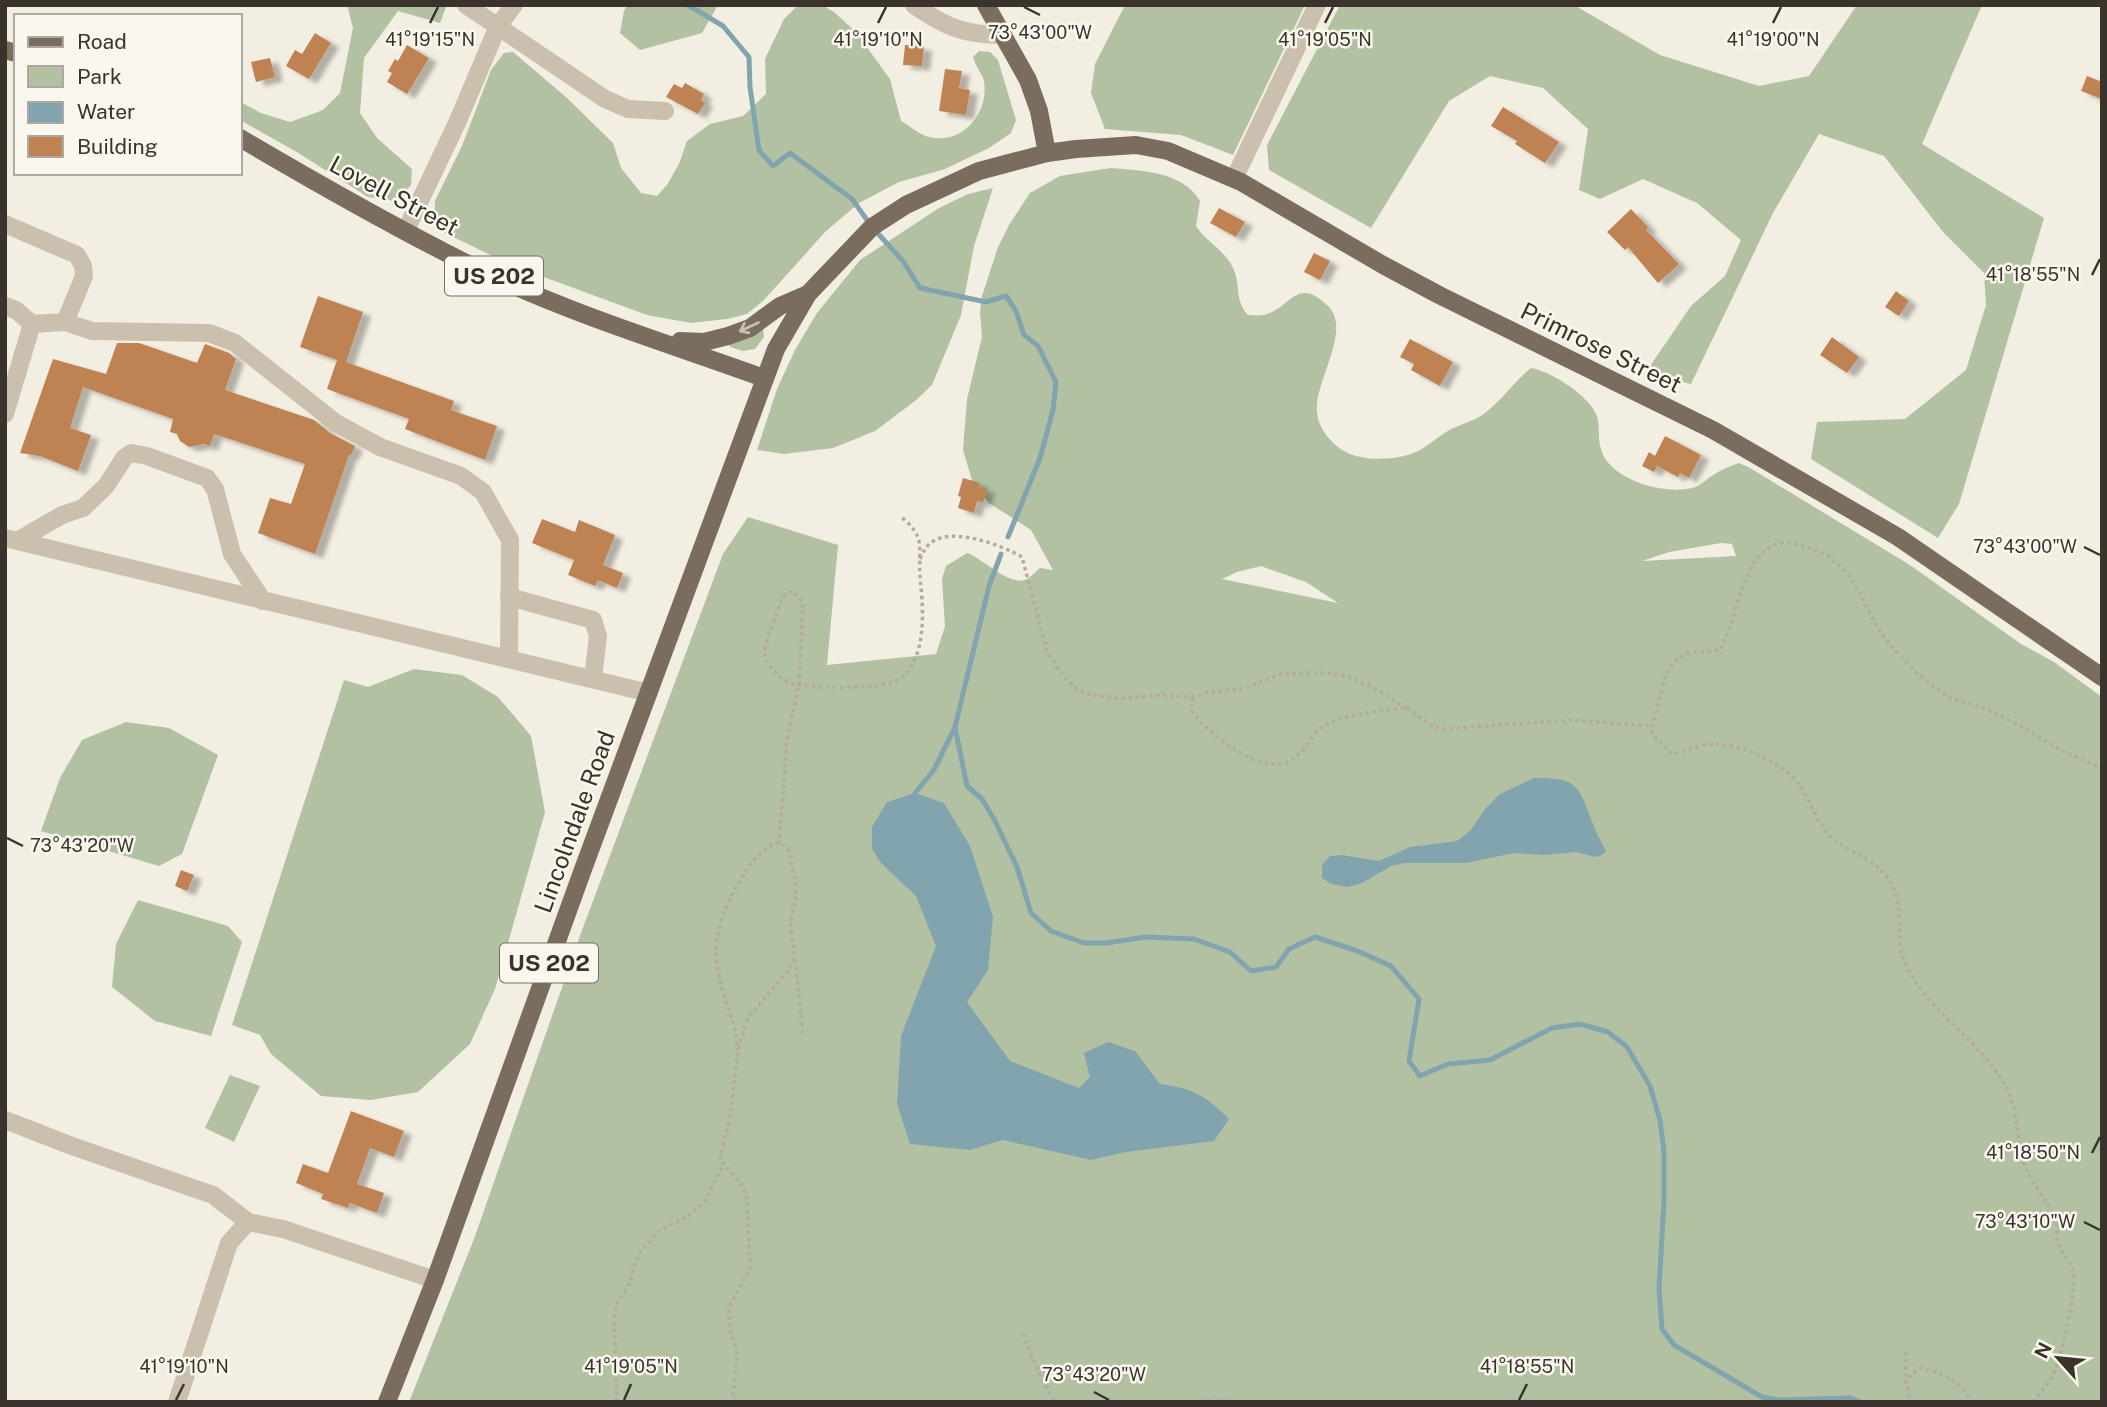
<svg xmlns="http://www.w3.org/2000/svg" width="2107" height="1407" font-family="'Public Sans',sans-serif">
<defs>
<filter id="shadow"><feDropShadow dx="8" dy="4.5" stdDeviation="2" flood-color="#0004"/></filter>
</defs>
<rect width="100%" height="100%" fill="#f3eee2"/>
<path fill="#b1c1a2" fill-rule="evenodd" d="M347,5H447L440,23L398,11L364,58L360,113L377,138L412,169L411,185L395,201L368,197L295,151L240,120V104L242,103L261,113L290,122L323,110L340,93L353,28Z
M627,5H718L702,33L640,50L620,33L624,11Z
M798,5H822L834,12L856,32L890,79L901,121C910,126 920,135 929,137C963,145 989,113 984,81C982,74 975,65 973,57L979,51L990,52L998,60L1016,120L1011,133L989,148L945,169L899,182L859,203L825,232L764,300L747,314L727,319L691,323L647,315L511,265L439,230L434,219L435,201L462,146L491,70L504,53L513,52L567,98L613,143L621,168L641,193L657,196L667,185L679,164L687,141L710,124L743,116L766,94L765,59L784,19Z
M1125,5H1305L1233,155L1181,135L1105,129L1091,93L1095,64Z
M1340,5H1574L1660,55L1759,86L1809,76L1857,5H1982L1922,144L2044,218L1959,504L1938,538L1811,459L1817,422L1905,419L1966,370L1986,305L1984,273L1943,232L1884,156L1819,134L1773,213L1691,384L1646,372L1691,306L1725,276L1741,240L1697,203L1643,179L1600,199L1579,190L1588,129L1543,88L1490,76L1449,101L1371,228L1269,170L1267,145Z
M1111,168C1143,171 1182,171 1200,201L1196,226C1206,242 1225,250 1233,268C1241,285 1234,300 1248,315C1254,315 1260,316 1264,315C1291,308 1297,275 1328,306C1353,330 1313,383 1317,413C1319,430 1333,446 1348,453C1366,462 1403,460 1420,450C1431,444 1440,435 1451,429C1462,424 1476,420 1485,413C1502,400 1514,382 1531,368C1550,371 1586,394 1595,412C1601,422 1597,437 1601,449C1609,480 1664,495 1692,488C1701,486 1707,478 1715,474C1722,469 1731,466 1739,463L1750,468L1910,565L2021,644L2054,662L2102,697V1402H409L474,1239L581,933L723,554L748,517L838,545L827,665L936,654L945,626L942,579L946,566L967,553C984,559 1011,588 1027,579C1032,576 1036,571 1040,568L1053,570L1031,530L989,503L974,487L963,450L967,399L982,337L980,312L982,296L998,247L1009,225L1030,193L1060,176ZM1721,543L1732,544L1736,556L1642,561L1669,552ZM1261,566L1306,582L1338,603L1222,579L1237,572Z
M993,188L974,246L961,315L932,385L915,401L875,431L833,448L784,454L757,450L777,389L795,350L817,313L860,260L939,208L968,194Z
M763,329L764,337L755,349L743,351L730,347L729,343Z
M414,669L462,675L498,697L531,736L545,812L495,989L470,1044L418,1092L371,1100L321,1096L271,1054L260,1035L232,1025L344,680L368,687Z
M126,722L169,728L218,755L182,854L159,866L41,831L60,778L82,740Z
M138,900L228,926L242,942L211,1036L155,1021L112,987L116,944Z
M230,1075L260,1086L234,1142L205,1128Z"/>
<path fill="#82a4ae" d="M1534,778C1575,778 1578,783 1591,819C1595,830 1600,840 1606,851L1602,855L1595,857L1576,852L1543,855L1514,853L1466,863H1404L1391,866L1362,883L1348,887L1331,884L1322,878V865L1330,856L1342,855L1379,861L1410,847L1457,841L1471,830L1485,809L1500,794Z
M915,793L944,803L970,846L993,917L988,970L967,1002L1010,1061L1079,1088L1090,1077L1084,1053L1108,1042L1135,1051L1160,1084C1193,1088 1206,1096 1229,1119L1214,1141L1126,1152L1091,1160L1003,1140L970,1150L910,1144L897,1104L901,1036L936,946L916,896L881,863L872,849V827L887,802Z"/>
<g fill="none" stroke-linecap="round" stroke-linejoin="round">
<path stroke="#82a4ae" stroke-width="5" d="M688,5L723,26L749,57L750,87L759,150L773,166L790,153L852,199L872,227L903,261L920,288L986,302L1006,296L1016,311L1024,335L1038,346L1056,382L1053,410L1040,458L1008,537
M955,727L967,786L982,799L994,819L1017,867L1031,913L1051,931L1084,943H1106L1146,937L1194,939L1230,952L1251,971L1276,967L1289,949L1315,937L1355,950L1391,966L1419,999L1409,1061L1420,1076L1448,1064L1490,1060L1552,1028L1580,1024L1608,1032L1627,1047L1650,1086L1660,1120L1664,1152V1201L1659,1289L1662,1329L1674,1345L1762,1397L1778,1400L1850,1398L1860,1402
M915,793L934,770L955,727L989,586L1001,554"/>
</g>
<path fill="#bf8253" filter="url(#shadow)" d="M315,33L331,43L309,79L286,66L295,50L302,54Z
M407,45L429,58L407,94L387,82L392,73L388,71L395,59L398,61Z
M905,45L924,46L922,66L903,65Z
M270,58L275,77L256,82L251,62Z
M945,69L962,71L959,88L970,90L966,115L939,111Z
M2087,76L2102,82V99L2081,91Z
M685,83L704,94L701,100L705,103L698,114L666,97L674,84L682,88Z
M1503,107L1559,142L1545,163L1515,144L1517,141L1491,126Z
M1219,208L1245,222L1236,237L1210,223Z
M1631,209L1648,227L1646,230L1679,264L1658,283L1628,247L1625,250L1607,232Z
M1314,253L1330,261L1320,280L1304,272Z
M1896,291L1909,301L1899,316L1885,307Z
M318,296L363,312L346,362L454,401L451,410L497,426L485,460L405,429L409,419L327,389L337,360L300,347Z
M1832,337L1859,357L1847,373L1820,355Z
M1410,339L1453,362L1440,386L1411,370L1414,364L1400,357Z
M117,343H139L197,363L205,344L229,353L236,359L225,390L314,420L330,433L355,446L351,455H349L315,554L258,533L270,498L291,504L305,464L214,434L210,446L204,444L189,447L180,441L177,434L170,432L173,419L83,387L70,428L91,435L78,471L40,456L20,453L53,359L106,374Z
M1665,436L1701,455L1689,478L1680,473L1678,477L1657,466L1654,472L1642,466L1649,452L1655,456Z
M963,478L980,483L979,487L987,489L983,503L977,501L974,513L958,508L961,497L958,496Z
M542,519L575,532L579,520L615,535L603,565L623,573L617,588L598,580L595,586L568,575L574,560L532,543Z
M181,870L194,875L187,891L175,886Z
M351,1111L404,1131L394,1157L370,1148L357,1184L384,1193L377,1213L350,1203L348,1208L321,1199L323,1194L296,1183L303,1164L328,1173Z"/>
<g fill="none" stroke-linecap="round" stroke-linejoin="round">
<path stroke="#b6ab98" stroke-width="3.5" stroke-dasharray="3.5 3.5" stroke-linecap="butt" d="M920,559C923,552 926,546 932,542C954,527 1001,545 1022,557L1047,651L1060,672L1074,687L1086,694L1119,699L1156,695L1192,697L1210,692L1243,689L1281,674L1326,673L1346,676L1370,686L1407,708C1387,710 1339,715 1322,727C1311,735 1305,751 1293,759C1264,780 1209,734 1192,712V697
M1407,708L1432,726L1441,729L1573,720L1651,726
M779,844L787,739L799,684L803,608L801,600L792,591L783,596L781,600C778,613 762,645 765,656C768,667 780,679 790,683C807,688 869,689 886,684C896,682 906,676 911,667C926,642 923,605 920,577C918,548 927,537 900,516
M795,960L803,1034
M1023,1334L1041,1378L1055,1402
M1906,1352V1384L1911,1402
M1906,1384L1911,1374L1920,1368C1943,1372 1960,1381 1972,1402
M617,1402L614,1318L617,1304L629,1284L638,1255L659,1231L687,1217L705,1201L723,1166
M736,1402L733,1393L737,1353L730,1330L729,1307L750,1269L747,1199L744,1188L720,1159L730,1117L738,1050L744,1029L750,1015L788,971L795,957L790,921L796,900L795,878L788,849L782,844L774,843C766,850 755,856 750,865C729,895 710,934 718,971C723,999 736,1022 738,1050
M1195,1402L1223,1400L1241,1402
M2033,1402C2039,1394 2047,1386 2052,1377C2060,1363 2079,1283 2073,1269C2069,1259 2060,1253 2058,1242C2056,1234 2058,1223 2055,1216C2047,1200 2034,1187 2027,1171C2015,1144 2020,1110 2005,1085C1979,1040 1930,1013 1907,967C1894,943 1904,913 1894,889C1881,858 1853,857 1831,837C1815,822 1811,800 1798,783C1781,762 1740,743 1713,744C1700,745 1685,751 1672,754L1652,734C1651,725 1654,720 1656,712C1662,693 1662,669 1681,657C1692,650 1707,652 1720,650C1738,621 1741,552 1780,543C1788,541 1798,545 1806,547C1861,562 1859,611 1893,648C1909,666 1931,688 1953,699C1959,702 1967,703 1974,705C1985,709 1997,714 2008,720C2024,727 2038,737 2054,746C2069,755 2086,760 2102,769"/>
<path stroke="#cbc0ae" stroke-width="18" d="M466,5L605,99L628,109L665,111
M914,5C946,27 964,35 1003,35
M1234,179L1317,5
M5,224L77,255L83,266L84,276L65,322L32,324
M406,230L457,123L498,26L514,5
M5,306L16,310L32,324L5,414
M65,322L92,331L209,333L235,343L336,423L380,447L461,476L483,492L510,540L509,659
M5,538L649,693
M17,541L62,515L83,508L106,486L124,458L131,453L147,456L207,478L215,489L232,554L263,601
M509,597L593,620L598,636L593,679
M5,1120L72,1146L213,1195L248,1222
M177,1402L229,1243L248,1222L283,1229L435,1280"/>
<path stroke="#7a6d5e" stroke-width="18" d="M986,5L1028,80L1039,111L1047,153
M5,50L16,53
M240,138C320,185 402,232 486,273C574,315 673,345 764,378
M680,341L704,342L728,336L750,328L780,306L808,294
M387,1402L435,1280L582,872L776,349L808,294L872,227L906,205L979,171L1047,153L1076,149L1136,145L1168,151L1241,182L1383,265L1439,295L1713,430L1898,537L2102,677"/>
</g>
<defs><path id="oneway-shaft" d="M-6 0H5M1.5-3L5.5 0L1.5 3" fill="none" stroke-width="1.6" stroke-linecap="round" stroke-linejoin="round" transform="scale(1.75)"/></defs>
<use stroke="#c7c0b4" href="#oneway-shaft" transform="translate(749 327) rotate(155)"/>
<path fill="none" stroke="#3a332c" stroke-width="2.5" d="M1024,7L1040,15M430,23L438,7M878,23L886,7M1325,23L1333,7M1773,23L1781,7M2092,275L2100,259M2084,547L2100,555M7,838L23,846M2092,1153L2100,1137M2084,1222L2100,1230M1094,1392L1109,1400M176,1400L184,1384M624,1400L631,1384M1519,1400L1527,1384"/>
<g text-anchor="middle" stroke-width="5" stroke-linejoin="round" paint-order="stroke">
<g fill="#faf7ee" stroke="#746e66" stroke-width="2">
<rect x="445" y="256.5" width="98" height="39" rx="5"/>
<rect x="500" y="943.5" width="98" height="39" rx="5"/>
</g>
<g font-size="23" font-weight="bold" fill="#3a332c">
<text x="494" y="284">US 202</text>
<text x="549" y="971">US 202</text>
</g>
<g font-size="24" fill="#3a332c" stroke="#faf7ee">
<text transform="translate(394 196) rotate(28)" y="8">Lovell Street</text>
<text transform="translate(1601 348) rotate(26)" y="8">Primrose Street</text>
<text transform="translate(575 822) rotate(-70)" y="8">Lincolndale Road</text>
</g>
</g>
<g font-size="18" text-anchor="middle" fill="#3a332c" stroke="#faf7ee" stroke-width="5" stroke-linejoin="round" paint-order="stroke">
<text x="1040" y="39">73°43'00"W</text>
<text x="430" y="46">41°19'15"N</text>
<text x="878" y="46">41°19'10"N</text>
<text x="1325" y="46">41°19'05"N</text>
<text x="1773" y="46">41°19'00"N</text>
<text x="2033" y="281">41°18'55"N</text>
<text x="2025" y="553">73°43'00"W</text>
<text x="82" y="852">73°43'20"W</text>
<text x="2033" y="1159">41°18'50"N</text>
<text x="2025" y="1228">73°43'10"W</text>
<text x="184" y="1373">41°19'10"N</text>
<text x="631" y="1373">41°19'05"N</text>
<text x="1527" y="1373">41°18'55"N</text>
<text x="1094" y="1381">73°43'20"W</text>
</g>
<rect width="2107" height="1407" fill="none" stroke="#3a332c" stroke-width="14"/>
<rect x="14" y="14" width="228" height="161" fill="#faf7ee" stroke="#ada9a0" stroke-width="2"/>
<rect x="28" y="37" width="35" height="10" fill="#7a6d5e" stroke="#ada9a0" stroke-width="2"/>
<text x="77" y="49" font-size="21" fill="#3a332c">Road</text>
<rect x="28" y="66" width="35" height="21" fill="#b1c1a2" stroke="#ada9a0" stroke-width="2"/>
<text x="77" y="84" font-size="21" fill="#3a332c">Park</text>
<rect x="28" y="102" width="35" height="21" fill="#82a4ae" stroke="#ada9a0" stroke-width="2"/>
<text x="77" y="119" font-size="21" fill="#3a332c">Water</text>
<rect x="28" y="136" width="35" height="21" fill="#bf8253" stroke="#ada9a0" stroke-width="2"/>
<text x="77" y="154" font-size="21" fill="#3a332c">Building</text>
<g transform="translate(2058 1358) rotate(297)" stroke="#faf7ee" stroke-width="5" paint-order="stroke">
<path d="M0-5L12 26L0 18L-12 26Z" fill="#3a332c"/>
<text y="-10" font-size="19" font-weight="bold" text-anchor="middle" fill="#3a332c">N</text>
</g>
</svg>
